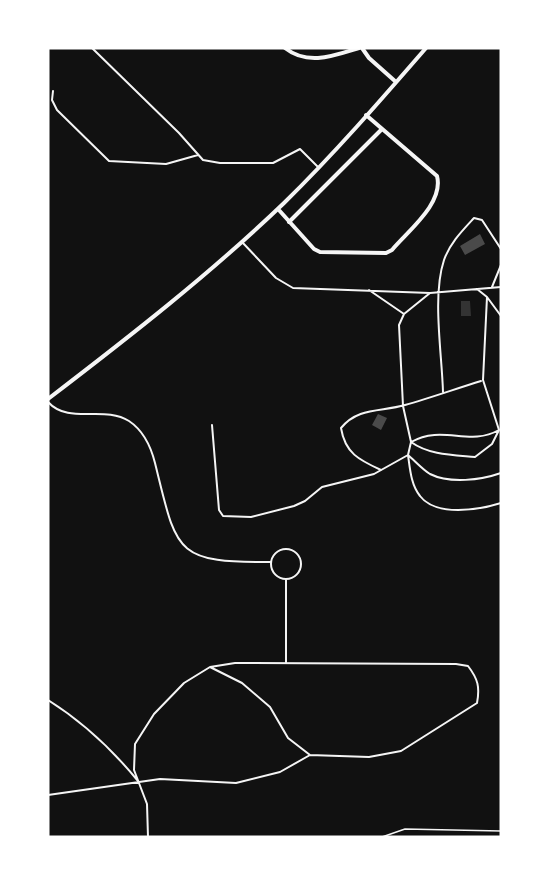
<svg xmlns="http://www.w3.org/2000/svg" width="549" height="885" font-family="Signika,sans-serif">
<rect width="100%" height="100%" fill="#111"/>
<path fill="#333" d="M461,301H470L471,316H461Z"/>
<path fill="#4a4a4a" d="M480,234L485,244L465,255L460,246Z
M378,414L387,418L381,430L372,425Z"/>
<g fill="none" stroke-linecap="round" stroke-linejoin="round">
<path stroke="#f5f5f5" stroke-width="1.5" d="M382,837L405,829L501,831"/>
<path stroke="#f5f5f5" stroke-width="2" d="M92,48L179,133L203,160L220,163H273L300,149L319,168
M53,91L52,100L57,110L109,161L166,164L198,155
M242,242L276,278L293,288L430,293L501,287
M492,287L501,265
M477,289L487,297L501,316
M369,290L404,314
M430,293L404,314L399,325L403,406L411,442C429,455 453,455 475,457L492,444L499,430L483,380L487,297
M443,392C442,354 432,296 444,260C450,243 462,231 474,218L482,220L501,249
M48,402C69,425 104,405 129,421C144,431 151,447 155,463C177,552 174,563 271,562
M212,425L219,510L223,516L251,517L294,506L305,501L322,487L374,474L408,455L411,442C443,424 469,447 499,430
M408,455C410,469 411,485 420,496C436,517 479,510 501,503
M408,455C415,461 423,470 430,474C450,484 481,480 501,473
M381,470C359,460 345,453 341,428C358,407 381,412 405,405C430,398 455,389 481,381
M271 564a15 15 0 1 1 30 0a15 15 0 1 1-30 0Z
M286,662V579
M48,700C83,722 111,748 138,781
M48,795L160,779L236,783L280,772L310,755
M148,837L147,804L134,770L135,744L154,714L184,683L210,667L235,663L456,664L468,666C478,679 480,687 477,703L401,751L369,757L310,755L288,738L270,707L242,683L210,667"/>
<path stroke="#f5f5f5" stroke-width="4" d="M285,48C308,66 333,56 359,48
M362,48L369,58L396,82
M278,209L314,249L320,252L386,253L392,250C409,230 444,203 437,176L366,115
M289,222L382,129
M48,399C129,337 210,274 284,203C334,154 380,101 426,48"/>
</g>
<rect width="549" height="885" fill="none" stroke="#ffffff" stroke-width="99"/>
</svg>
